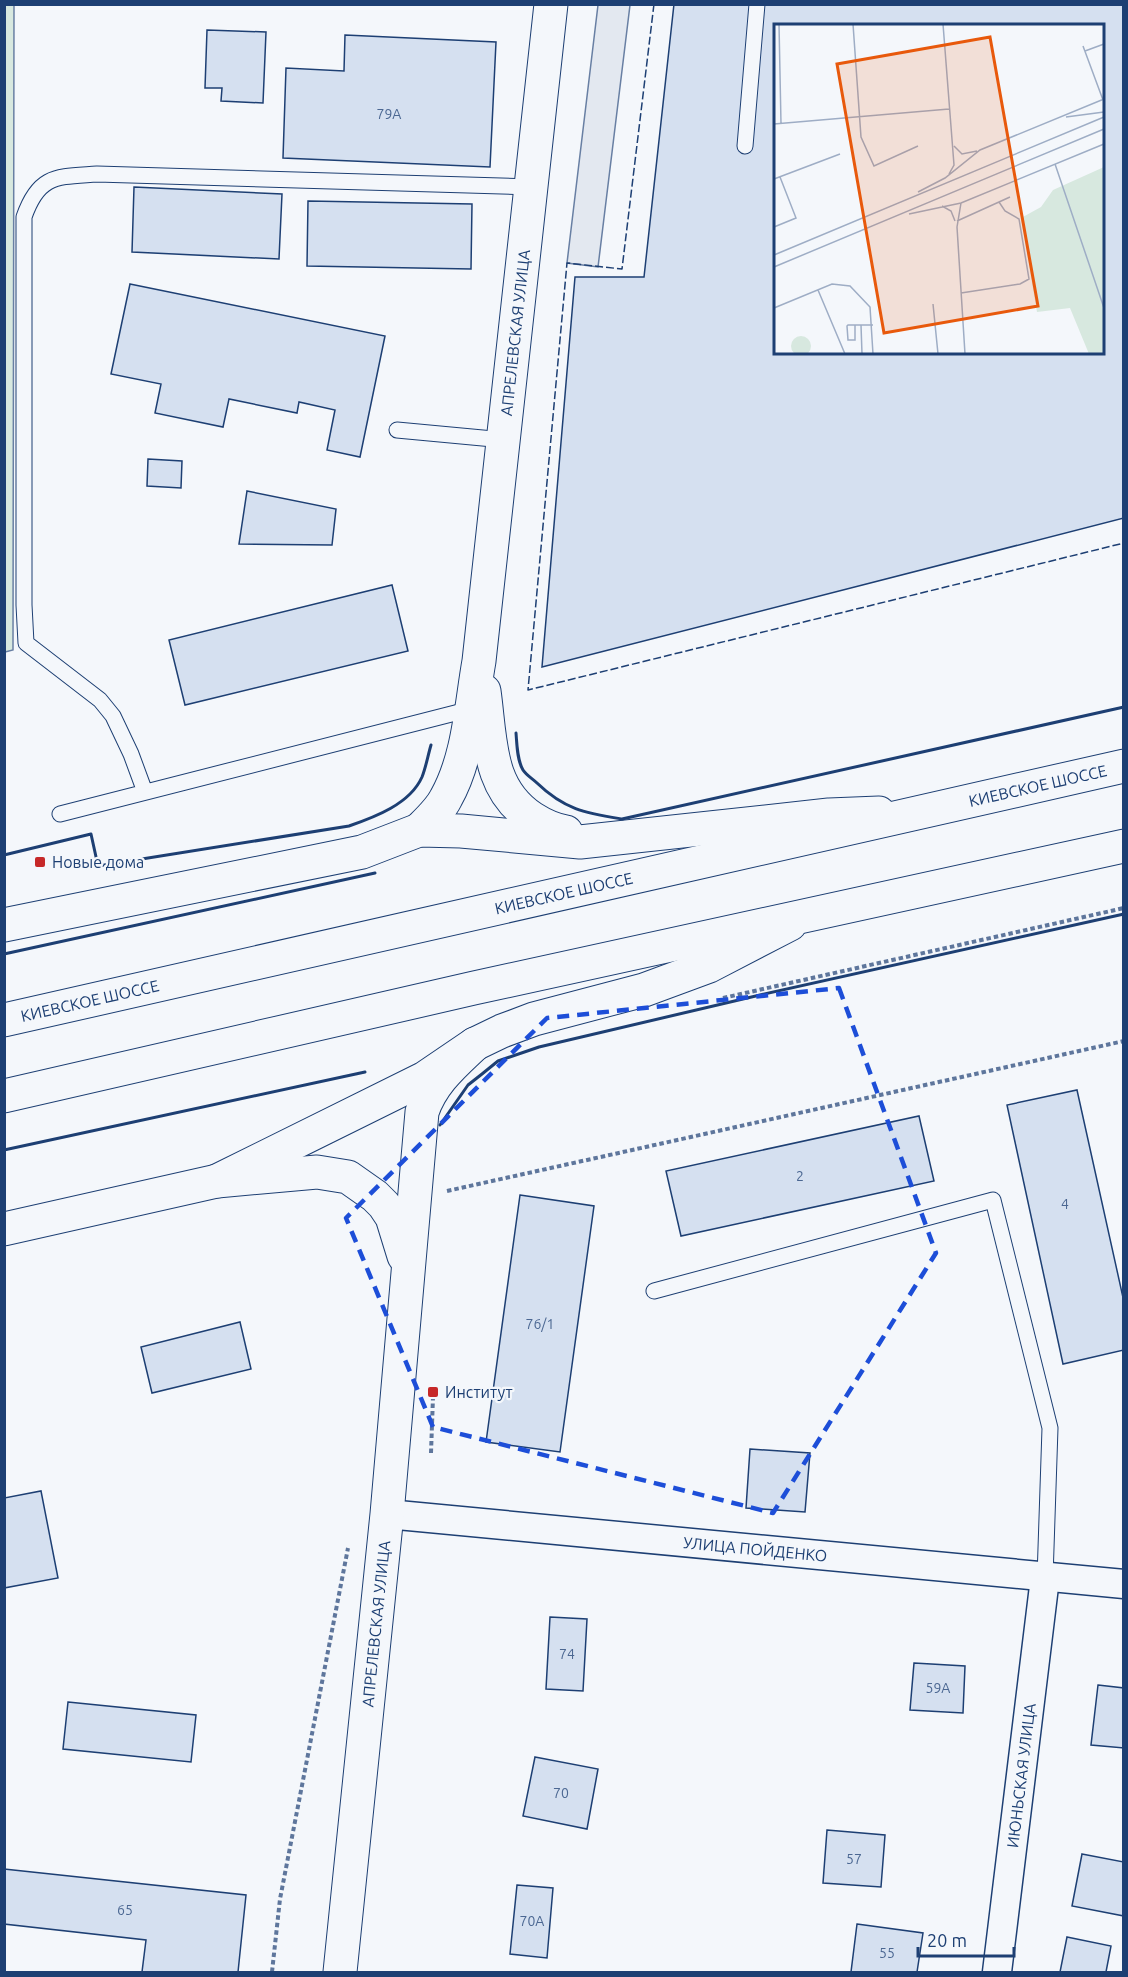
<svg xmlns="http://www.w3.org/2000/svg" width="1128" height="1977" font-family="Ubuntu,sans-serif">
<rect width="100%" height="100%" fill="#f4f7fb"/>
<path fill="#d7e8df" stroke="#687fa3" stroke-width="1.5" d="M14,5L13,650L5,652L4,5Z"/>
<path fill="#e3e8f0" stroke="#687fa3" stroke-width="1.5" d="M598,5H630L598,267L567,263Z"/>
<path fill="#d5e0f0" stroke="#1d3f73" stroke-width="1.5" fill-rule="evenodd" d="M674,4H1124V518L542,667L575,277H644ZM776,26H1102V352H776Z
M207,30L266,32L263,103L221,101L222,88H205Z
M345,35L496,42L490,167L283,158L286,68L344,71Z
M134,187L282,194L279,259L132,252Z
M308,201L472,204L471,269L307,266Z
M130,284L385,336L360,457L327,450L335,410L299,402L297,413L229,399L223,427L155,413L161,384L111,374Z
M148,459L182,461L181,488L147,486Z
M247,491L336,509L332,545L239,544Z
M392,585L408,651L185,705L169,640Z
M1077,1090L1124,1302V1350L1063,1364L1007,1105Z
M919,1116L934,1181L681,1236L666,1171Z
M520,1195L594,1206L560,1452L486,1442Z
M240,1322L251,1369L152,1393L141,1347Z
M750,1449L810,1453L805,1512L746,1508Z
M41,1491L58,1578L4,1588V1498Z
M550,1617L587,1619L583,1691L546,1689Z
M914,1663L965,1666L963,1713L910,1710Z
M1098,1685L1124,1688V1748L1091,1745Z
M68,1702L196,1715L191,1762L63,1749Z
M535,1757L598,1769L587,1829L523,1816Z
M827,1830L885,1835L881,1887L823,1883Z
M1082,1854L1124,1862V1916L1072,1906Z
M4,1869L246,1895L238,1972H142L146,1940L4,1924Z
M517,1885L553,1888L547,1958L510,1954Z
M857,1924L923,1933L917,1972H851Z
M1067,1937L1111,1946L1106,1972H1060Z"/>
<g fill="none" stroke-linecap="round" stroke-linejoin="round">
<g stroke="#1d3f73" stroke-width="17">
<path id="lane" d="M745,146L757,4
M397,430L504,440
M145,792L131,754L113,716L100,700L26,643L24,605V217C39,174 57,177 97,174L532,187
M60,814L471,709
M654,1291L993,1200L1050,1428L1045,1578"/>
</g>
<g stroke="#1d3f73" stroke-width="31">
<g id="street">
<path id="s1" d="M387,1514L1124,1584"/>
<path id="s2" d="M997,1972L1045,1578"/>
</g>
</g>
<g stroke="#1d3f73" stroke-width="35">
<g id="secondary">
<path d="M484,691C491,740 487,788 532,818C543,825 553,830 566,832"/>
<path id="s3" d="M419,830C429,820 440,810 446,798C469,757 471,706 479,661L551,4"/>
<path d="M4,925L362,852L419,830L461,831L580,842L829,815L879,813"/>
<path d="M217,1181L425,1078L475,1044L502,1031L534,1019L644,990L709,966L790,924"/>
<path d="M4,1229L217,1181L317,1172L348,1177L375,1196L384,1205L392,1217L404,1256"/>
<path id="s4" d="M340,1972L387,1514L422,1112C432,1082 454,1064 475,1044"/>
</g>
</g>
<g stroke="#1d3f73" stroke-width="35">
<g id="highway">
<path id="s5" d="M4,1020L1124,766"/>
<path d="M4,1096L474,988L1124,846"/>
</g>
</g>
<path stroke="#5e769c" stroke-width="4" stroke-dasharray="4.5 3" stroke-linecap="butt" d="M723,998L1124,908
M447,1191L1124,1041
M431,1453L433,1397
M272,1972L280,1899L348,1548"/>
<use href="#lane" stroke="#f4f7fb" stroke-width="15"/>
<use href="#street" stroke="#f4f7fb" stroke-width="28"/>
<use href="#secondary" stroke="#f4f7fb" stroke-width="33"/>
<use href="#highway" stroke="#f4f7fb" stroke-width="33"/>
<path stroke="#1d3f73" stroke-width="1.5" stroke-dasharray="8 3" stroke-linecap="butt" d="M654,4L622,269L567,263L528,690L1124,543"/>
<path stroke="#1d3f73" stroke-width="3" d="M516,733C517,745 517,760 523,770C526,775 533,779 537,783C565,810 586,813 622,819L1124,707
M4,855L91,834L98,866L349,826C375,817 410,804 422,777C426,767 428,755 431,745
M4,954L375,873
M440,1125L468,1085L482,1074L498,1061L539,1047L760,995L1124,914
M4,1150L365,1072"/>
</g>
<path fill="none" stroke="#1d4ed8" stroke-width="4.5" stroke-dasharray="12 8" stroke-linejoin="round" d="M839,988L936,1253L773,1513L433,1427L346,1218L547,1018Z"/>
<g fill="#c62828" stroke="#f4f7fb" stroke-width="2">
<rect x="34" y="856" width="12" height="12" rx="3"/>
<rect x="427" y="1386" width="12" height="12" rx="3"/>
</g>
<g text-anchor="middle" stroke-width="4.5" stroke-linejoin="round" paint-order="stroke">
<g font-size="14" fill="#4b6792">
<text x="389" y="119">79А</text>
<text x="800" y="1181">2</text>
<text x="1065" y="1209">4</text>
<text x="540" y="1329">76/1</text>
<text x="567" y="1659">74</text>
<text x="938" y="1693">59А</text>
<text x="561" y="1798">70</text>
<text x="854" y="1864">57</text>
<text x="125" y="1915">65</text>
<text x="532" y="1926">70А</text>
<text x="887" y="1958">55</text>
</g>
<g font-size="16" fill="#1d3f73" stroke="#f4f7fb">
<text dy="6" stroke="none"><textPath href="#s3" startOffset="514">АПРЕЛЕВСКАЯ УЛИЦА</textPath></text>
<text dy="6" stroke="none"><textPath href="#s5" startOffset="1060">КИЕВСКОЕ ШОССЕ</textPath></text>
<text dy="6" stroke="none"><textPath href="#s5" startOffset="574">КИЕВСКОЕ ШОССЕ</textPath></text>
<text dy="6" stroke="none"><textPath href="#s5" startOffset="88">КИЕВСКОЕ ШОССЕ</textPath></text>
<text dy="6" stroke="none"><textPath href="#s1" startOffset="370">УЛИЦА ПОЙДЕНКО</textPath></text>
<text dy="6" stroke="none"><textPath href="#s4" startOffset="350">АПРЕЛЕВСКАЯ УЛИЦА</textPath></text>
<text dy="6" stroke="none"><textPath href="#s2" startOffset="198">ИЮНЬСКАЯ УЛИЦА</textPath></text>
</g>
<g font-size="16" fill="#1d3f73" stroke="#f4f7fb" text-anchor="start">
<text x="52" y="868">Новые дома</text>
<text x="445" y="1398">Институт</text>
</g>
</g>
<g transform="translate(774 24)">
<rect width="330" height="330" fill="#f4f7fb"/>
<path d="M330,143V330H315L296,284L263,288L247,194L267,183L279,166ZM17 322a10 10 0 1 1 20 0a10 10 0 1 1-20 0Z" fill="#d7e8df"/>
<path fill="none" stroke="#9eadc5" stroke-width="1.5" d="M5,0L7,100M79,0L87,113L100,142L144,122M169,0L180,141L175,150M309,22L329,76M311,27L330,20M292,93L330,88M0,100L175,85M180,122L188,130L203,127M281,140L330,284M0,155L66,130M144,168L171,154L206,126L330,75M187,179L183,203L191,330M168,182L177,187L181,197M135,190L187,179L330,120M183,197L236,173M0,203L22,194L6,153M0,231L330,93M0,243L330,105M44,266L71,330M187,269L246,260L255,255L245,195L231,187L225,178M159,280L164,330M0,284L58,260L76,262L96,283L99,330M81,301V316H74L73,302L74,301H99M87,301L88,330"/>
<path fill="#e8590c" fill-opacity="0.15" stroke="#e8590c" stroke-width="3" d="M216,13L264,282L110,309L63,40Z"/>
<rect width="330" height="330" fill="none" stroke="#1d3f73" stroke-width="3"/>
</g>
<rect width="1128" height="1977" fill="none" stroke="#1d3f73" stroke-width="12"/>
<path d="M918 1947v9h96v-9" fill="none" stroke="#1d3f73" stroke-width="3"/>
<text x="927" y="1947" font-size="18" fill="#1d3f73" stroke="#f4f7fb" stroke-width="4.5" paint-order="stroke">20 m</text>
</svg>
